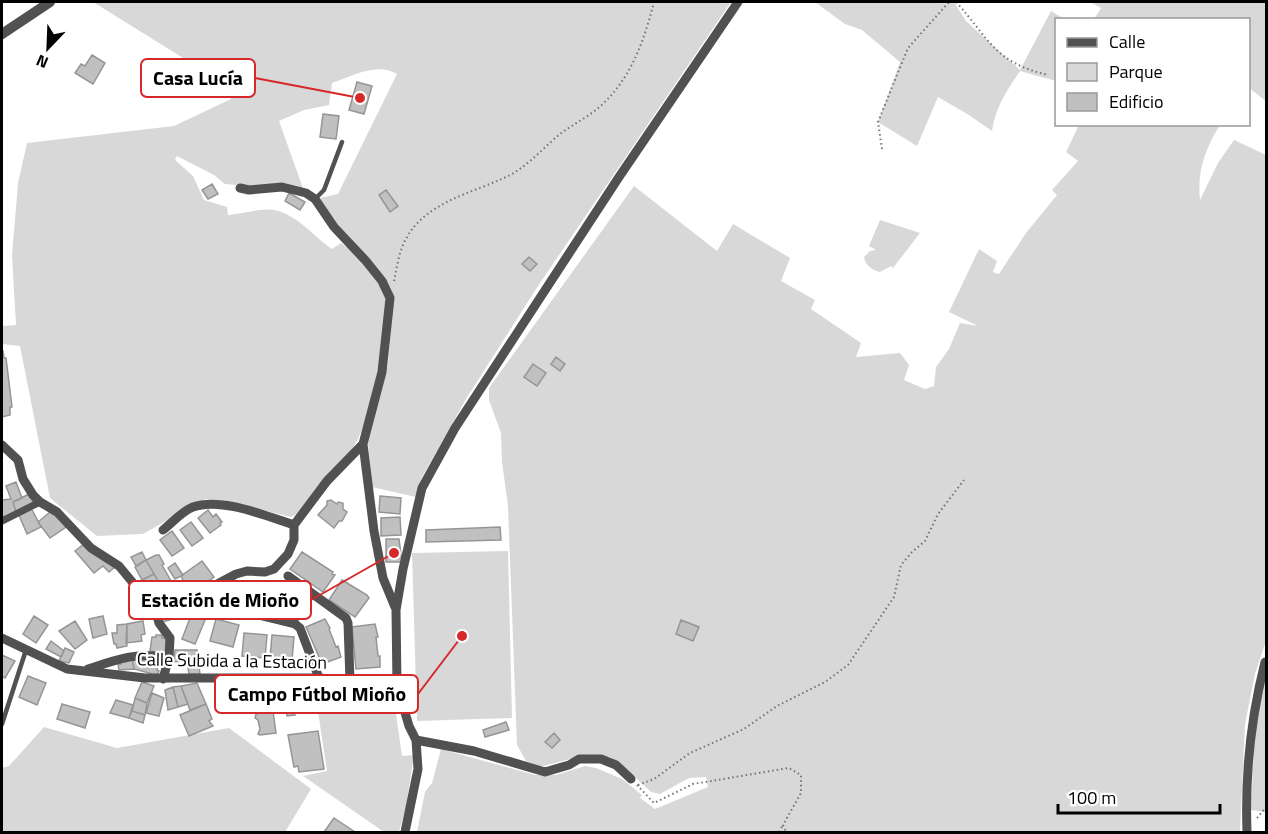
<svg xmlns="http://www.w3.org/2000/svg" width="1268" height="834" font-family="'Titillium Web',sans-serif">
<rect width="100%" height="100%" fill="#fff"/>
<path fill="#d8d8d8" d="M93,2H731L538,286L466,399L421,479L416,497L372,487L368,442L371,420L388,365L393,303L353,244L323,206L320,198L338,194L397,74C376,62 353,76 332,83L329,105L304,110L279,121L304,191L225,184L214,175L177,156L175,160L193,176L204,200L227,207L228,215C240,214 263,208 274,210C298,215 313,236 332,249L341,243C359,257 376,273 384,295C393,317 370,418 358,439C343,466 317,490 297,514L291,517L246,506L205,499L143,534L97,536L50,498L20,346L2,344V326L16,325L12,255L18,183L27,143L174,126L231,99L225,84Z
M815,2H954L966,21L1020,70L1051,11L1064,19L1056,20V81L1020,71C1007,90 995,108 992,131L969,115L938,97L917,146L878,122L900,62L862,30L845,24Z
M1090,2H1266V101L1249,88L1248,20L1094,19L1101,8Z
M1079,125H1220C1205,149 1197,171 1200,200L1218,163L1234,140L1266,155V641L1255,674L1245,724L1240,832H417L425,792L432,783L441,749L535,775H556L585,766L596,768L622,779L642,795L640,798L655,809L708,787L706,777L689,778L660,794L651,792L624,767L610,757L585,755L540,767L526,761L517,745L508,506L502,462L501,433L489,400V388L634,186L717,251L733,224L790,258L781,281L815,300L811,309L861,343L856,357L900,353L909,365L904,380L925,389L934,386L936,367L949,349L960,323L978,326L949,312L979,249L997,261L993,272L999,274L1026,233L1057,195L1052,190L1078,161L1066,152Z
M880,220L920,233L893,268L891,266L880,272C872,270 865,265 864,257L870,251L876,250L869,246Z
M508,551L512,718L417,721L412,553Z
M1266,672V812L1251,810L1255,730Z
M314,685L357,687L374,692L393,693L402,756L414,755L406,807L399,832H384L303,776L327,771Z
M44,727L117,748L229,728L311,789L285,832H2V768L9,766Z"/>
<path fill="#c0c0c0" stroke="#959595" stroke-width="1.5" d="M92,55L105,63L93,84L75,73L81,64L85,66Z
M357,82L372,86L364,114L349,110Z
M323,114L339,116L336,139L320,137Z
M212,184L218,194L208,199L202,190Z
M386,190L398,206L390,212L379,195Z
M289,193L305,202L300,210L285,201Z
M529,257L537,264L530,271L522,264Z
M2,351H3L4,358H6L12,407H10V415L2,417Z
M556,357L565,364L560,371L551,364Z
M533,364L546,373L537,386L524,377Z
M16,482L22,498L13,502L16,512L2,518V500L11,499L6,486Z
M29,494L34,504L16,512L13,502Z
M380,496L401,498L400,514L379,512Z
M331,500L337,504L338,502L343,503V509L347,512L342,521H339L334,528L318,515L327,505V501Z
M31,508L41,527L27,534L18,513Z
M208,510L213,517L216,514L222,522L220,523L221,525L210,533L198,518Z
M50,512L54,513L66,527L50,538L38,522Z
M400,517L401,535L381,536V518Z
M191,522L203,538L192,546L180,530Z
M500,527L501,540L426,542V530Z
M172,531L184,548L172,556L160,540Z
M386,539H399L402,562H386Z
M84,544L115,567L109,572L103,566L94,573L75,551Z
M142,552L146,560L136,566L131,557Z
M302,552L333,572L332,574L335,575L323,592L290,569Z
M156,555H159L164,564L162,565L171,581L161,586L146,560Z
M146,560L154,574L142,580L135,567Z
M202,561L214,577L193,592L189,587L187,589L181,576Z
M175,563L183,575L175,579L168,568Z
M154,574L163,589L151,595L142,580Z
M342,580L367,595L369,598L355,617L329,600Z
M258,584L305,597L298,621L251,609Z
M177,601L176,606L169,608L170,620L162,622L157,602Z
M198,603L210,608L195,644L182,639L195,605Z
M34,616L48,625L36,643L23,634Z
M103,616L107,634L93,638L89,619Z
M216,619L239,625L233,647L210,641Z
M325,619L330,628L329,629L336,647L338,646L341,657L322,664L306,627Z
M681,620L699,627L693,641L676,634Z
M75,621L87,640L75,649L59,631Z
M143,621L145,634L141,635L142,641L126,643L127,624Z
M127,624V646L117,648L116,644H114L112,633H117V625Z
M375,624L378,637H376L378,656H380V667L356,669L352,627Z
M244,633L267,635L265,658L242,656Z
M156,635H162V638H165L167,643L166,654L150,651L152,637H156Z
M272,635L294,637L292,660L270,658Z
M51,641L64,651L61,657L46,649Z
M65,648L74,652L69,663L59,661Z
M175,650H184L185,661L173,662Z
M185,650H197L200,674H189Z
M2,655L15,661L5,678L2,676Z
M160,658L157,670L159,671L158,674L156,675L134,669L132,659Z
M132,659L134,669L119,670L118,664H121V660Z
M28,676L46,683L37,705L19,697Z
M142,682L154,686L147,703L135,698Z
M197,683L206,704L190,710L181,686Z
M181,686L188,704L178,707L173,687Z
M173,687L178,707L168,710L165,690Z
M292,692L295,715L287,716L284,693Z
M152,693L164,698L159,716L146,713Z
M135,698L147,703L145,715L132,711Z
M116,700L133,705L129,718L110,713Z
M62,704L90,712L85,728L57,719Z
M206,704L212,719L209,721L213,726L189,736L180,715Z
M132,711L145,715L143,723L129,718Z
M273,711L276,733L260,735L258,734L260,729L258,720L255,718L256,714Z
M506,722L509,730L485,737L483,730Z
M318,731L324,769L299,772L298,766L294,767L288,735Z
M554,733L560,740L552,748L545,742Z
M334,818L355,832H324Z"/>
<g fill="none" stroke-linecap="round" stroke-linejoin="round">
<path stroke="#737373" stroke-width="2" stroke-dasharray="1.5 3" stroke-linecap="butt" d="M956,2C990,39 993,62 1048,75
M882,149L878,122L908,48L949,2
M394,281C397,267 399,250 407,237C427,202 472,193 506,177C526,168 543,148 560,134C572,125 586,118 597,109C630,82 644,41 654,2
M637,785L654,803L693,784L789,768L801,775V793L783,825L786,832
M638,785L654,779L690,753L744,729L777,706L825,682L848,665L894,597L901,565L912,552L925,541L938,514L964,480
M1257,818L1266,807
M779,832L783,825"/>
<path stroke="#515151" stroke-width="4.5" d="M315,199L324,190L342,142
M2,724L26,650"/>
<path stroke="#515151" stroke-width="7" d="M2,521L40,502"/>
<path stroke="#515151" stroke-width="9" d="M240,188L249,190L282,187L306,193L315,199L334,227L366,261L382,281L390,298L382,372L363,444L374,531L383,578L395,607
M2,445L18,460L23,479L33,495L40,502L57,512L91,548L119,566L148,601H153L159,597L191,598L236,574L247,571L265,572L274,569L288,554L294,540V525L327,481L363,444
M163,530C172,523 182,511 193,507C221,497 266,516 294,525
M288,576L346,618L348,623L350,681
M153,601L159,623L170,638L169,657L163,679
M246,612L295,624L300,628L319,678
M2,638L67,669L145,678H319L397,685
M88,669C122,658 133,653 169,657
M416,740L474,751L545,772L569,765L579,759H601L616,765L631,779
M405,832L418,769L416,740L409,726L397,685L396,610L403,569L422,488L455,428L619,177L738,2
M1247,832C1245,776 1251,717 1265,662"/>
<path stroke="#515151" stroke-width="10" d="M2,34L50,2"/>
</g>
<g text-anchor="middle" stroke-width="4.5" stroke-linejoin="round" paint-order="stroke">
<g font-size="18" fill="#000" stroke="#fff">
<text transform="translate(232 661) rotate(1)" y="6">Calle Subida a la Estación</text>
</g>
</g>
<path fill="none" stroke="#d62828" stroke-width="2" d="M360 98L255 78M394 553L311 600M462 636L418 694"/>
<g fill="#d62828" stroke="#fff" stroke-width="2">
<circle cx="360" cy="98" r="6"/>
<circle cx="394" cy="553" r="6"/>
<circle cx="462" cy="636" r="6"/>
</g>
<g fill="#fff" stroke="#d62828" stroke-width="2">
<rect x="141" y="59" width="114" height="38" rx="6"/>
<rect x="129" y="581" width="182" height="38" rx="6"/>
<rect x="215" y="675" width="203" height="38" rx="6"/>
</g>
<g font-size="20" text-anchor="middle" font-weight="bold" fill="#000">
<text x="198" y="85">Casa Lucía</text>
<text x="220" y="607">Estación de Mioño</text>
<text x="317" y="701">Campo Fútbol Mioño</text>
</g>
<rect width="1268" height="834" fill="none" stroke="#000000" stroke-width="6"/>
<rect x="1055" y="18" width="195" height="108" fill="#ffffff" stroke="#999999" stroke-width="1.5"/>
<rect x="1067" y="38" width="30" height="9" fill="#515151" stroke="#999999" stroke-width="1.5"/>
<text x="1109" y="48" font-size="18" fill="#000000">Calle</text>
<rect x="1067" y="63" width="30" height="18" fill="#d8d8d8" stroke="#999999" stroke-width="1.5"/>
<text x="1109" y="78" font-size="18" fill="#000000">Parque</text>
<rect x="1067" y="93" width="30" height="18" fill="#c0c0c0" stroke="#999999" stroke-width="1.5"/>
<text x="1109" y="108" font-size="18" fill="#000000">Edificio</text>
<g transform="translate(48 48) rotate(203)" stroke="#ffffff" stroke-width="4.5" paint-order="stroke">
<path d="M0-4.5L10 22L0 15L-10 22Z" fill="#000000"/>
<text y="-9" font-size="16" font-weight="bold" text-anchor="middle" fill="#000000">N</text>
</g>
<path d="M1058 804v9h162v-9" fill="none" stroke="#000000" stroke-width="3"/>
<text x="1067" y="804" font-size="18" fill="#000000" stroke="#ffffff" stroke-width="4.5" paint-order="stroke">100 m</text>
</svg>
